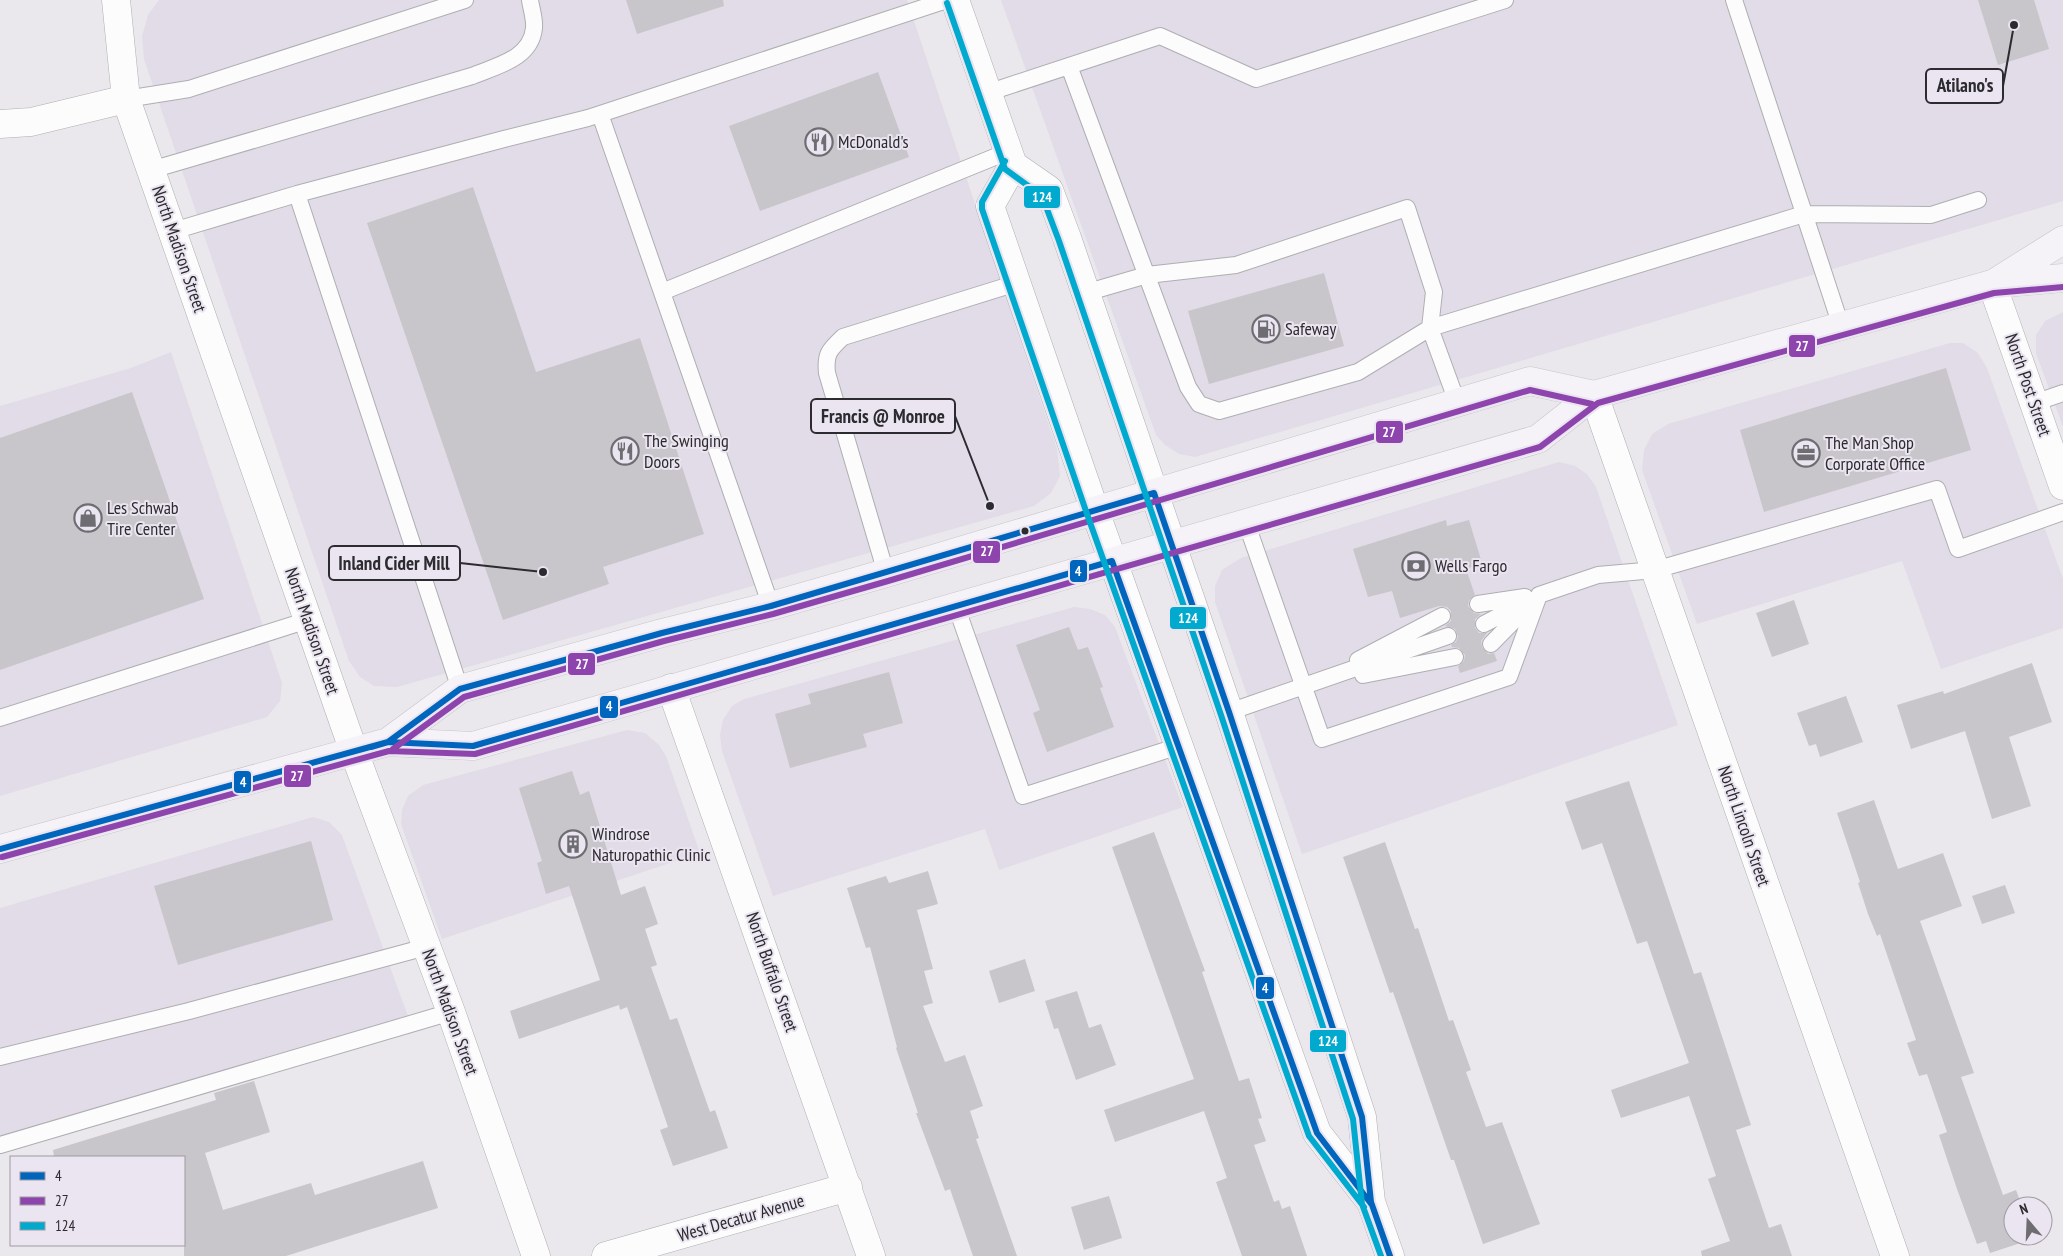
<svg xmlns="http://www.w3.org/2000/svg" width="2063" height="1256" font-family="'PT Sans Narrow',sans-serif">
<rect width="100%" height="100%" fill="#eae8ed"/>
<path fill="#e1dce8" d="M159,0H907L1057,449L1060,476L1051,493L1034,506L397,687L374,686L360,677L349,661L144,59L142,36L148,15Z
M1001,0H2063V201L1195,457L1179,454L1165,445L1156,435Z
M2063,312V427L2036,353V335L2045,321Z
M1950,343H1963L1978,353L1987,368L2063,579V628L1941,669L1902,561L1697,624L1642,470L1644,450L1652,434L1668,424Z
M171,352L282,683L280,701L267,717L0,796V406L131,368Z
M1559,462L1575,466L1587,474L1596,487L1678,725L1302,854L1215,602V586L1222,570L1241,558Z
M1074,607L1090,609L1105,615L1115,627L1183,807L999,870L985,829L773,896L722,751L720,735L723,720L732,706L744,699Z
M627,730L645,733L659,745L666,756L700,853L442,939L401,824L402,810L408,796L423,785Z
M313,817L329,822L342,835L409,1019L0,1138V908Z"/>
<path fill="#c8c6ca" d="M626,0H723L724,6L637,34Z
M1978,0H2034L2049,49L1998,65Z
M878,72L909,157L760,211L729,126Z
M473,187L536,372L640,338L704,534L603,567L609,584L503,620L367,223Z
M1324,273L1344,346L1209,384L1188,311Z
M1946,368L1971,450L1764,512L1740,430Z
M132,392L204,599L0,670V438Z
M1446,520L1447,526L1469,520L1482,563L1466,569L1475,595L1469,600L1468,606L1474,613L1481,614L1475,619V628L1479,633H1487L1481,641L1482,647L1488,654L1494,653L1497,661L1460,673L1458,666L1464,661L1465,655L1459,648L1452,647L1451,645L1456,642L1458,637L1455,629L1445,626L1451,621V611L1447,607L1439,606L1400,618L1392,591L1368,597L1353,549Z
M1794,600L1809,644L1772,657L1756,613Z
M1069,627L1078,650L1088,647L1103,687L1100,688L1114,727L1047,752L1033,713L1040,710L1016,645Z
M2032,663L2052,722L2009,737L2031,806L1992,819L1965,731L1911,749L1897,705L1943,691L1944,694Z
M889,672L903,723L863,734L867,747L790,768L775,714L811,704L808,694Z
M1846,696L1863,742L1820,757L1816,744L1809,746L1797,713Z
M572,771L580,795L589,791L621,895L645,886L658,924L645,929L657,965L651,967L670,1020L677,1018L710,1112L715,1110L728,1148L673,1166L660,1130L668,1127L627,1007L620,1010L619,1005L519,1039L510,1011L600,980L569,886L546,894L537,863L542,861L519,788Z
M1629,781L1694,974L1701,972L1751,1125L1736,1130L1769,1228L1781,1224L1792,1256H1702L1701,1251L1730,1241L1708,1179L1716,1176L1689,1096L1621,1118L1611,1090L1689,1063L1647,941L1637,944L1602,843L1582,850L1565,802Z
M1874,800L1898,869L1943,853L1962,906L1920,921L1974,1073L1961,1077L2003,1195L2016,1190L2022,1206H2013V1236H2032L2033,1239L1990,1253L1986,1241L1977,1244L1957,1189L1939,1135L1947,1132L1927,1074L1919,1076L1907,1043L1916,1040L1880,934L1877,936L1868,914L1858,883L1860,882L1837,813Z
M1154,832L1205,971L1202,972L1239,1081L1249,1078L1262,1118L1258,1119L1266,1141L1254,1145L1274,1202L1279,1200L1282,1209L1290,1206L1307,1256H1242L1216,1182L1227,1178L1204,1111L1115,1142L1104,1110L1194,1079L1112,847Z
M311,841L333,920L178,965L154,886Z
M1385,842L1415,929L1418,928L1449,1021L1453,1020L1471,1070L1466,1072L1486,1127L1502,1122L1540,1224L1483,1244L1454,1160H1451L1393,992L1390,993L1343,857Z
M928,871L938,904L917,910L933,969L924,971L933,1003L923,1006L945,1062L965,1055L983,1106L970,1111L979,1138L976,1139L1017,1256H973L950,1189L945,1191L916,1113H918L896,1048L897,1047L870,947L866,948L847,888L886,876L889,883Z
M2005,885L2015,913L1982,924L1972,896Z
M1025,959L1035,991L999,1003L989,971Z
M1077,991L1089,1028L1101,1024L1116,1065L1076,1080L1058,1028L1054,1029L1045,1001Z
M254,1081L270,1132L205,1153L223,1210L311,1183L315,1195L423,1161L438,1208L286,1256H184V1157H54L53,1150L216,1100L214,1093Z
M1109,1196L1122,1238L1084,1250L1071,1207Z"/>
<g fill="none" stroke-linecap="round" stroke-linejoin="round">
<g stroke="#afaeb2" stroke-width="18">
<path id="service" d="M1734,0L1841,326
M1069,66L1188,387L1199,404L1219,411L1358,372L1430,328L1804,214L1931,215L1978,200
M987,93L1160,36L1256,79L1505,0
M126,99L189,89L465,0
M600,114L771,606
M151,170L472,76C496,66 531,59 534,28C535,19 531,8 530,0
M297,194L460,689
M173,231L297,194L504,139L588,118L947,0
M662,292L1007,152
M1085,293L1147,275L1236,265L1407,208L1434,292L1430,328L1457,402
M2034,403L2063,393
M1246,522L1322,739L1509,677L1539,595L1598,575L1655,570L1937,489L1958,549L2063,512
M886,573L827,373C825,354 829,350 843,337L1017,283
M1478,604L1525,597
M956,606L1023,796L1179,746
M1484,624L1526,602
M1491,644L1534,600
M1358,660L1442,616
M1363,675L1455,657
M1229,712L1448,636
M0,718L308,620
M0,1057L189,1011L426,947
M0,1145L451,1012"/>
</g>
<g stroke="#afaeb2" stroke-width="29">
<path id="minor" d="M116,0L126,99L354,752L451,1012L536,1256
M0,124L31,122L126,99
M1992,284L2063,486
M1594,395L1895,1256
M671,688L871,1256
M606,1256L848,1187"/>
</g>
<g stroke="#afaeb2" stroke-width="29">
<path id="secondary" d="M955,0L1013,165L1049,190L1067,238L1229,712L1362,1117L1371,1202L1390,1256
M1013,165L990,206L1095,511L1317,1133L1371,1202"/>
</g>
<g stroke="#c6c5c7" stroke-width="29">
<path id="primary" d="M1996,282L2063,240
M388,742L460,689L662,633L771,606L886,573L1530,381L1594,395
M0,849L388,742L473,746L1538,439L1594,395L1992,284L2063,278"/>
</g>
<use href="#service" stroke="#fcfcfc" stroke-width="16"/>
<use href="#minor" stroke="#fcfcfc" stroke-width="28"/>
<use href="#secondary" stroke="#fcfcfc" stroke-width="28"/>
<use href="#primary" stroke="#f5f3f8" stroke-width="28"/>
<g stroke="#eae5f0" stroke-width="10">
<path id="bus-1" d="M371,747L388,742L473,746L1112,561L1317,1133L1372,1205
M0,849L388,742L460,689L662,633L771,606L1154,493L1229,712L1362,1117L1371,1202L1390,1256"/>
</g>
<g stroke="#eae5f0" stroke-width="10">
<path id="bus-2" d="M393,749L464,697L664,641L773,614L888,581L1530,390L1592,404
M2,857L389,751L475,754L1540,447L1598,403L1994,293L2063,287"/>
</g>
<g stroke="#eae5f0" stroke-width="10">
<path id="bus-3" d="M947,3L1005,169L1042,196L1059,241L1221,715L1353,1119L1362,1204L1381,1256
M1005,161L982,202V209L1087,514L1309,1136L1364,1207"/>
</g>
<use href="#bus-1" stroke="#0065bd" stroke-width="6"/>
<use href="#bus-2" stroke="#8e44ad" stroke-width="6"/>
<use href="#bus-3" stroke="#00a9ce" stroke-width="6"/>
</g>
<defs>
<g id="restaurant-ring" transform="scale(1.4375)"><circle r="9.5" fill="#eae5f0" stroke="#6e6d72" stroke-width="1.5"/><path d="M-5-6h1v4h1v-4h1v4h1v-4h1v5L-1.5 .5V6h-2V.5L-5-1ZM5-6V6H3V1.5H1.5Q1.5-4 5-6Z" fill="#6e6d72"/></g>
<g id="fuel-ring" transform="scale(1.4375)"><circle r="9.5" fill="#eae5f0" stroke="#6e6d72" stroke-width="1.5"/><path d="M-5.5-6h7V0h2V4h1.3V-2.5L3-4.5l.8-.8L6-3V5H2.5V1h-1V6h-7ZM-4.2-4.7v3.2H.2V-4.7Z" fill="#6e6d72"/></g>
<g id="office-ring" transform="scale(1.4375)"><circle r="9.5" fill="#eae5f0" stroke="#6e6d72" stroke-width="1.5"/><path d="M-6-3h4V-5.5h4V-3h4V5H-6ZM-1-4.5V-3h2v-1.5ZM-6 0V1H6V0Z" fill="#6e6d72"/></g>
<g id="shop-ring" transform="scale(1.4375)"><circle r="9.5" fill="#eae5f0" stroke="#6e6d72" stroke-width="1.5"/><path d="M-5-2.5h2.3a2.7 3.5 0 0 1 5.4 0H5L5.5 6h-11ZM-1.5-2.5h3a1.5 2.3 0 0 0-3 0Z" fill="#6e6d72"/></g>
<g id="bank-ring" transform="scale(1.4375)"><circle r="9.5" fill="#eae5f0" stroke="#6e6d72" stroke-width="1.5"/><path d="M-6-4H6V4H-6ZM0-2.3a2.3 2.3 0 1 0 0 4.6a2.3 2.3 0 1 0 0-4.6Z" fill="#6e6d72"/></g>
<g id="building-ring" transform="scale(1.4375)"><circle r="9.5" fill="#eae5f0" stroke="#6e6d72" stroke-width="1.5"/><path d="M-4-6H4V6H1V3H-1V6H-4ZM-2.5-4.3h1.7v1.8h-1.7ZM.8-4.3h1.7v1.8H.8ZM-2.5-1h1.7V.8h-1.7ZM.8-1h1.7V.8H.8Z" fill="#6e6d72"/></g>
</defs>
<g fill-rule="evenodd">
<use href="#restaurant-ring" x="819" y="142"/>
<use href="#fuel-ring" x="1266" y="329"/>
<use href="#restaurant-ring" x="625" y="451"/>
<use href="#office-ring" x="1806" y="453"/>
<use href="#shop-ring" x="88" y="518"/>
<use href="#bank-ring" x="1416" y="566"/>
<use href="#building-ring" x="573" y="844"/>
</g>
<circle fill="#2c2b2f" stroke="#eae5f0" stroke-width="2" cx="1025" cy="531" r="4.5"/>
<g text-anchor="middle" stroke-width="4" stroke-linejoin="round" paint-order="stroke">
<g font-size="18" fill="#2c2b2f" stroke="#eae5f0" text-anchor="start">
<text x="838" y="148">McDonald's</text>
<text x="1285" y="335">Safeway</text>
<text x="644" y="447">The Swinging<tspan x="644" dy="21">Doors</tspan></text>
<text x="1825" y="449">The Man Shop<tspan x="1825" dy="21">Corporate Office</tspan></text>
<text x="107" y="514">Les Schwab<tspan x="107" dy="21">Tire Center</tspan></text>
<text x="1435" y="572">Wells Fargo</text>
<text x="592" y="840">Windrose<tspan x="592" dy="21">Naturopathic Clinic</tspan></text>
</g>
<g font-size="18" fill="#2c2b2f" stroke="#eae5f0">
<text transform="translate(179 249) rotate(71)" y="6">North Madison Street</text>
<text transform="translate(2028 385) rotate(71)" y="6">North Post Street</text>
<text transform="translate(312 631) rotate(71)" y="6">North Madison Street</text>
<text transform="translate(1744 826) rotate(71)" y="6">North Lincoln Street</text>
<text transform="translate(772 972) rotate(71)" y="6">North Buffalo Street</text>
<text transform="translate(450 1012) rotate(70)" y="6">North Madison Street</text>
<text transform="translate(741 1218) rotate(-16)" y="6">West Decatur Avenue</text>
</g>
</g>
<path fill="none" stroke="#2c2b2f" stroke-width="2" d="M2014 25L2003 86M990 506L955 416M543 572L460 563"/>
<g fill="#2c2b2f" stroke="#eae5f0" stroke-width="2">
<circle cx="2014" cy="25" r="5"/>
<circle cx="990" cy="506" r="5"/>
<circle cx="543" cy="572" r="5"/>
</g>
<g fill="#eae5f0" stroke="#2c2b2f" stroke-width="2">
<rect x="1926" y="69" width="77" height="34" rx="5"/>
<rect x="811" y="399" width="144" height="34" rx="5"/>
<rect x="329" y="546" width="131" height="34" rx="5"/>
</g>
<g font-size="19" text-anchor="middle" font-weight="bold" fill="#2c2b2f">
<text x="1965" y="92">Atilano's</text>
<text x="883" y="423">Francis @ Monroe</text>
<text x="394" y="570">Inland Cider Mill</text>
</g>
<g stroke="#eae5f0" stroke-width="2">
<rect x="1023" y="185" width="38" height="24" rx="5" fill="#00a9ce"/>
<rect x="1788" y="334" width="28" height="24" rx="5" fill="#8e44ad"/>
<rect x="1375" y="420" width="29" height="24" rx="5" fill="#8e44ad"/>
<rect x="972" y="540" width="29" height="24" rx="5" fill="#8e44ad"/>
<rect x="1069" y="559" width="19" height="24" rx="5" fill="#0065bd"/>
<rect x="1169" y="606" width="38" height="24" rx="5" fill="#00a9ce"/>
<rect x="567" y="652" width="29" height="24" rx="5" fill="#8e44ad"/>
<rect x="599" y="695" width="20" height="24" rx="5" fill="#0065bd"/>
<rect x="283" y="764" width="29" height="24" rx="5" fill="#8e44ad"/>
<rect x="233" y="770" width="19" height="24" rx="5" fill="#0065bd"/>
<rect x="1255" y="976" width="20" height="24" rx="5" fill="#0065bd"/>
<rect x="1309" y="1029" width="38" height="24" rx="5" fill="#00a9ce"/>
</g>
<g font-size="14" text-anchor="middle" font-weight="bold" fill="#fff">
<text x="1042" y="202">124</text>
<text x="1802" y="351">27</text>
<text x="1389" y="437">27</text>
<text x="987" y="556">27</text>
<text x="1078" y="576">4</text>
<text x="1188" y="623">124</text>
<text x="582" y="669">27</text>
<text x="609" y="711">4</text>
<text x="297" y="781">27</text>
<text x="243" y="787">4</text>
<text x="1265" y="993">4</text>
<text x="1328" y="1046">124</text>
</g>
<rect x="10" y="1156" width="175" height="90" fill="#eae5f0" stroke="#9e9ba3"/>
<rect x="20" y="1172" width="25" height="8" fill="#0065bd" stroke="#9e9ba3"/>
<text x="55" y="1181" font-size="15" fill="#2c2b2f">4</text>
<rect x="20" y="1197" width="25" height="8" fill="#8e44ad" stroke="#9e9ba3"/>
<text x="55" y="1206" font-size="15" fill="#2c2b2f">27</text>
<rect x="20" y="1222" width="25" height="8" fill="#00a9ce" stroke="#9e9ba3"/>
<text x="55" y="1231" font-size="15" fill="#2c2b2f">124</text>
<g transform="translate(2028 1221) rotate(341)"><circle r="24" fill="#eae5f0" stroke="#9e9ba3"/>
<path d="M0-4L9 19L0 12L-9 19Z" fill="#6e6d72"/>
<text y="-8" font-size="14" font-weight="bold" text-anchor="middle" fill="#2c2b2f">N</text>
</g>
</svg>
